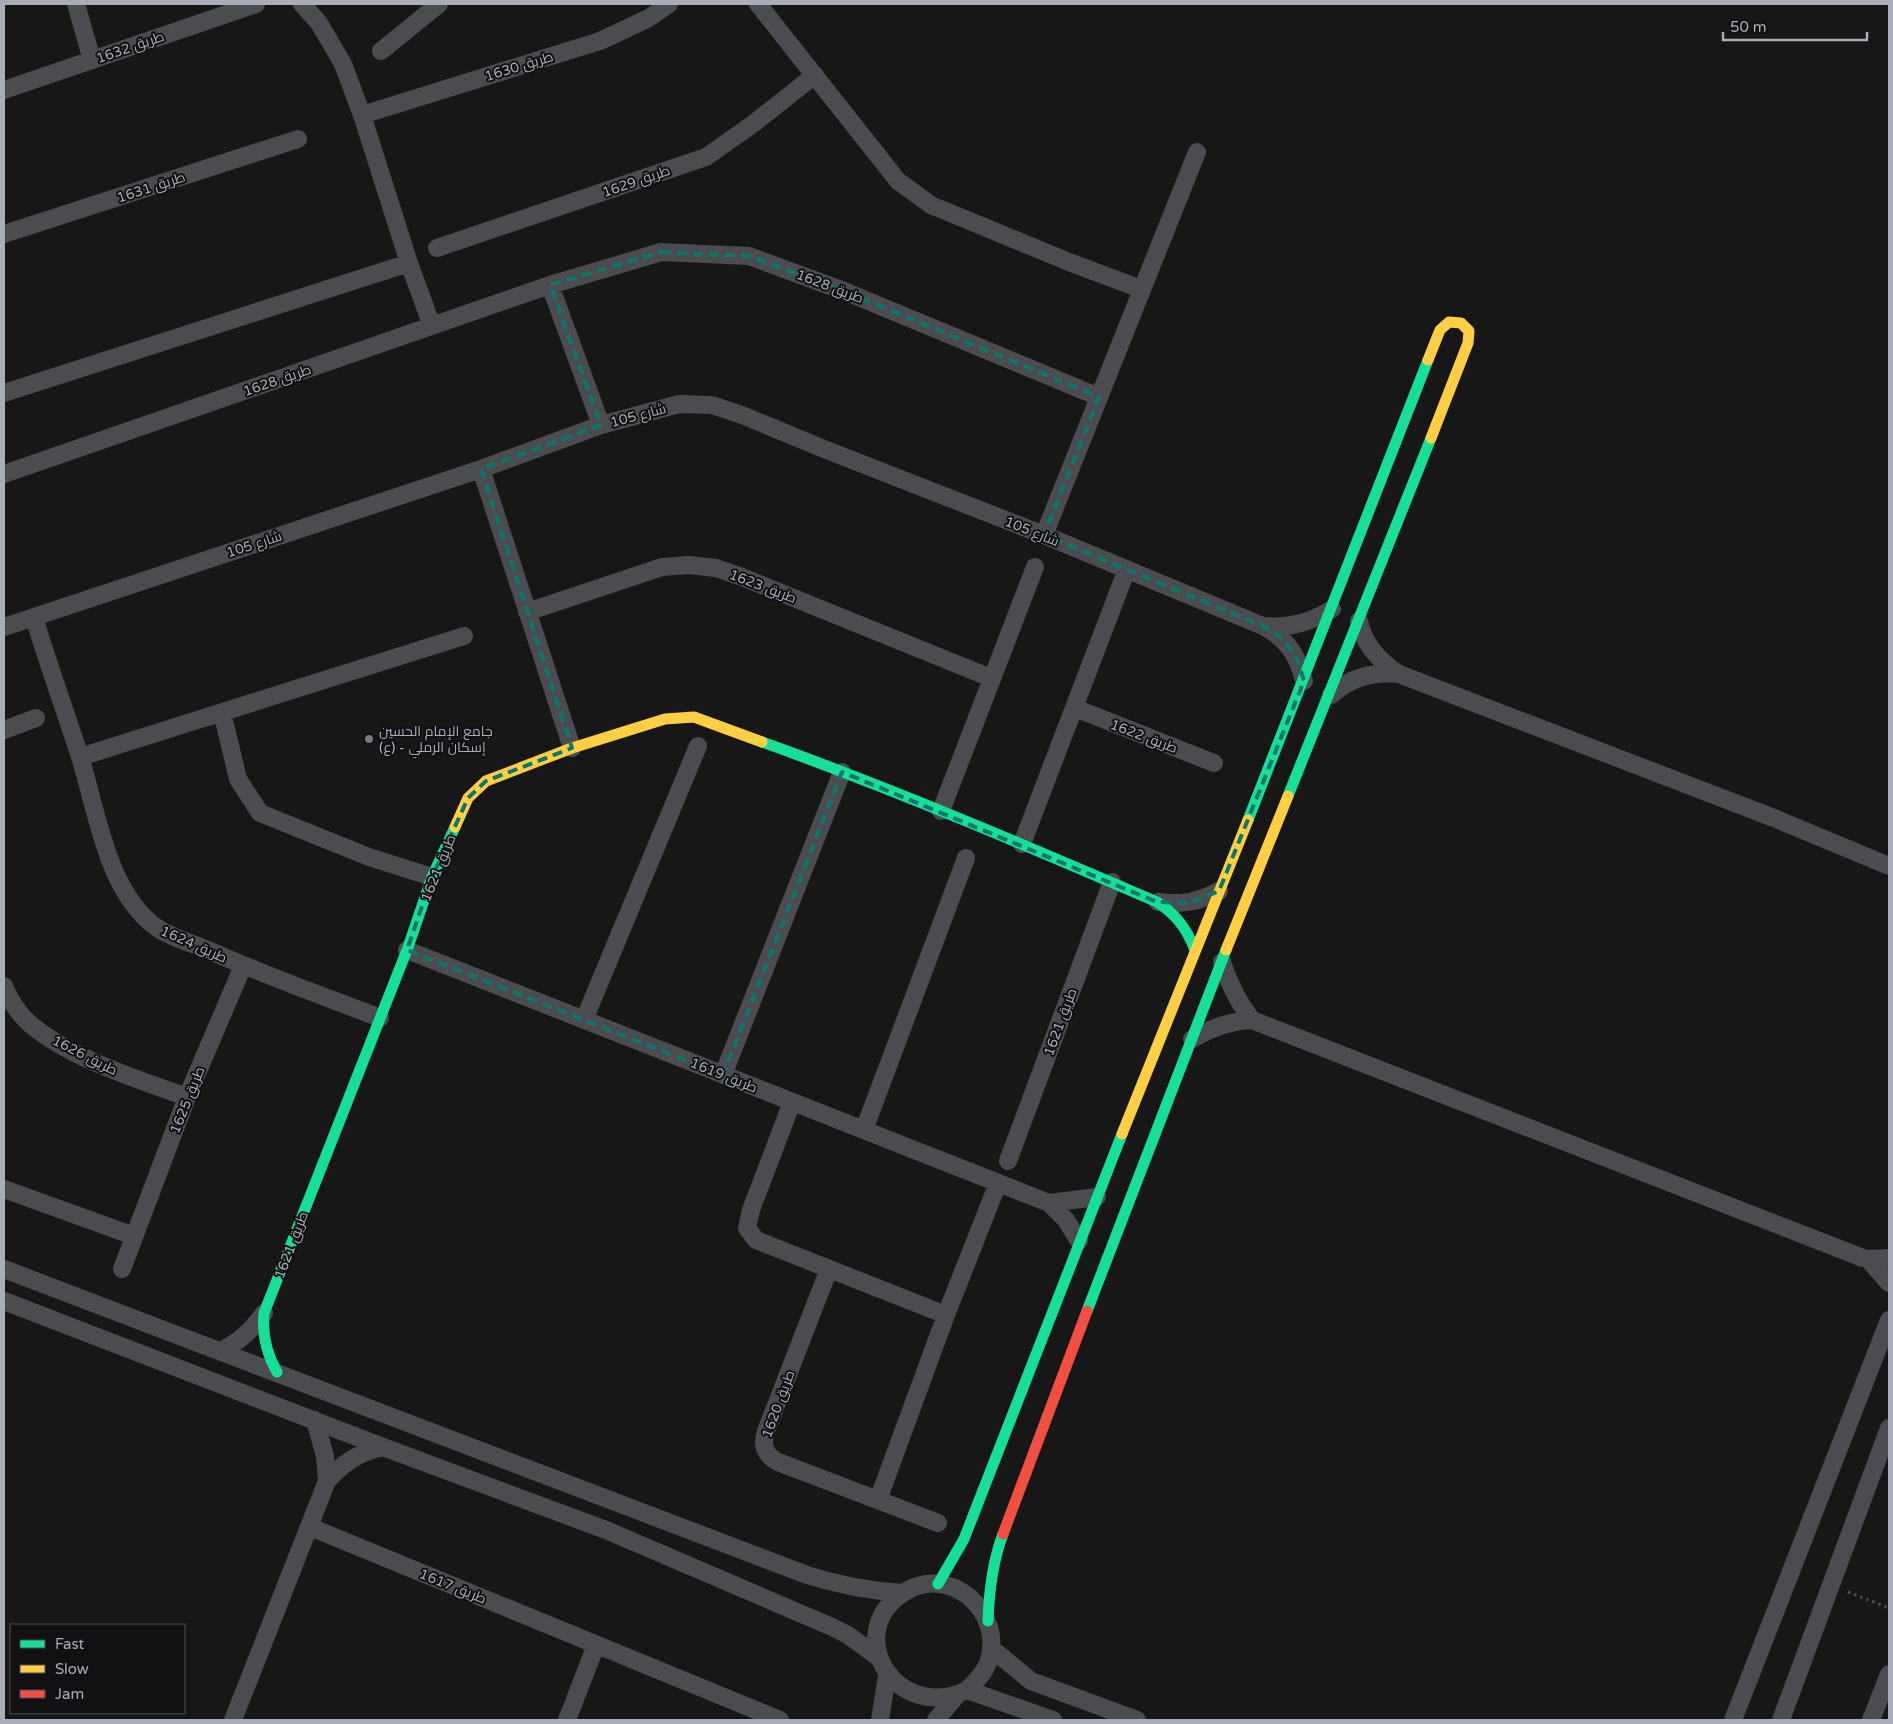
<svg xmlns="http://www.w3.org/2000/svg" width="1893" height="1724" font-family="'Varela Round',Cairo,sans-serif">
<rect width="100%" height="100%" fill="#171717"/>
<g fill="none" stroke-linecap="round" stroke-linejoin="round">
<path stroke="#4d4e52" stroke-width="3" stroke-dasharray="2.5 4" stroke-linecap="butt" d="M1848,1592L1889,1608"/>
<path stroke="#4b4c50" stroke-width="18" d="M76,4L92,60
M302,4L319,23L343,64L362,115L409,263L432,326
M758,4L898,181L931,205L1069,262L1141,289
M381,51L439,4
M4,90L256,4
M362,115L600,41L649,18L669,4
M4,234L298,139
M437,248L706,157L753,124L815,75
M550,285L601,425
M4,393L409,263
M481,469L572,748
M4,474L550,285L661,252L749,256L844,291L1099,397
M1044,535L1197,152
M527,612L662,567L689,565L716,568L742,577L991,678
M34,617C48,664 65,710 80,757C97,811 107,892 156,927C169,937 192,943 208,950C264,975 323,996 380,1018
M1359,621C1364,645 1379,661 1399,674L1774,818L1889,866
M1263,626C1289,628 1310,623 1332,609
M4,627L481,469L601,425L679,404L712,405L742,415L824,449L1044,535L1263,626C1286,638 1298,655 1304,681
M1331,695C1351,677 1372,672 1399,674
M1075,708L1214,763
M222,712L238,779L260,813L369,857L432,877
M4,730L36,718
M80,757L464,636
M941,811L1035,567
M1022,844L1127,569
M1158,902C1181,905 1199,902 1219,891
M407,950L1049,1203L1066,1220L1079,1241
M1222,962C1229,984 1238,1002 1252,1020
M4,986C9,999 19,1014 30,1024C72,1059 136,1079 187,1097
M584,1020L698,746
M1192,1039C1211,1028 1230,1021 1252,1020L1863,1258L1868,1259L1889,1258
M723,1075L842,772
M792,1102L751,1210L747,1228L756,1240L946,1315
M864,1130L966,858
M1008,1161L1112,882
M4,1189L134,1236
M1049,1203L1097,1197
M1868,1259L1889,1283
M4,1269L807,1575C839,1585 870,1591 903,1593
M122,1269L187,1097L243,966
M829,1269L766,1431C761,1446 765,1455 778,1462L938,1523
M4,1301L383,1447L606,1530L832,1627L848,1635L878,1657
M221,1351C240,1341 252,1330 264,1313
M315,1420L325,1456L327,1481
M878,1500L946,1315L998,1183
M310,1527L780,1720
M991,1648L1031,1681L1137,1720
M967,1690C975,1682 984,1674 988,1663C1006,1612 949,1562 903,1593C841,1634 897,1724 967,1690L1053,1720
M233,1720L327,1481C343,1463 359,1452 383,1447
M567,1720L596,1645
M880,1720L887,1676
M936,1720L956,1696
M1733,1720L1889,1320
M1781,1720L1889,1428
M1871,1720L1889,1674"/>
<path stroke="#16e098" stroke-width="11" d="M762,742C896,790 1027,846 1157,902C1176,914 1187,929 1195,950
M1288,796L1431,438
M1248,820L1428,360
M1087,1311L1226,950
M277,1372C266,1353 262,1335 264,1313L407,950L432,877L455,827
M938,1584L964,1539L1122,1134
M988,1621C989,1591 992,1563 1003,1534"/>
<path stroke="#ffcf43" stroke-width="11" d="M1428,360L1440,330L1449,322L1461,323L1469,331L1468,343L1431,438
M455,827L468,798L486,781L572,748L665,719L694,717L762,742
M1226,950L1288,796
M1122,1134L1248,820"/>
<path stroke="#f24e42" stroke-width="11" d="M1003,1534L1087,1311"/>
</g>
<path fill="none" stroke="#0f766e" stroke-width="4" stroke-dasharray="10 6" stroke-linejoin="round" d="M661,252L749,256L844,291L1099,397L1044,535L1263,626L1283,639L1297,658L1304,681L1219,891L1190,903L1157,902L842,772L723,1075L407,950L432,877L468,798L486,781L572,748L481,469L601,425L550,285Z"/>
<circle fill="#757880" stroke="#111113" stroke-width="2" cx="369" cy="739" r="5"/>
<g text-anchor="middle" stroke-width="4" stroke-linejoin="round" paint-order="stroke">
<g font-size="14" fill="#a8adb8" stroke="#111113">
<text transform="translate(130 47) rotate(-19)" y="5">طريق 1632</text>
<text transform="translate(519 66) rotate(-17)" y="5">طريق 1630</text>
<text transform="translate(636 181) rotate(-19)" y="5">طريق 1629</text>
<text transform="translate(151 187) rotate(-18)" y="5">طريق 1631</text>
<text transform="translate(830 286) rotate(21)" y="5">طريق 1628</text>
<text transform="translate(277 380) rotate(-19)" y="5">طريق 1628</text>
<text transform="translate(638 415) rotate(-15)" y="5">شارع 105</text>
<text transform="translate(1032 531) rotate(22)" y="5">شارع 105</text>
<text transform="translate(254 544) rotate(-18)" y="5">شارع 105</text>
<text transform="translate(763 586) rotate(21)" y="5">طريق 1623</text>
<text transform="translate(1144 736) rotate(21)" y="5">طريق 1622</text>
<text transform="translate(438 868) rotate(-68)" y="5">طريق 1621</text>
<text transform="translate(194 944) rotate(24)" y="5">طريق 1624</text>
<text transform="translate(1060 1022) rotate(-70)" y="5">طريق 1621</text>
<text transform="translate(85 1055) rotate(27)" y="5">طريق 1626</text>
<text transform="translate(724 1075) rotate(22)" y="5">طريق 1619</text>
<text transform="translate(187 1100) rotate(-68)" y="5">طريق 1625</text>
<text transform="translate(291 1245) rotate(-69)" y="5">طريق 1621</text>
<text transform="translate(778 1404) rotate(-70)" y="5">طريق 1620</text>
<text transform="translate(453 1586) rotate(22)" y="5">طريق 1617</text>
</g>
<g font-size="14" fill="#a8adb8" stroke="#111113" text-anchor="start">
<text x="379" y="736">جامع الإمام الحسين<tspan x="379" dy="16">(ع) - إسكان الرملي</tspan></text>
</g>
</g>
<rect width="1893" height="1724" fill="none" stroke="#a8adb8" stroke-width="10"/>
<rect x="10" y="1624" width="175" height="90" fill="#111113" stroke="#4d4f55"/>
<rect x="20" y="1640" width="25" height="8" fill="#16e098" stroke="#4d4f55"/>
<text x="55" y="1649" font-size="15" fill="#a8adb8">Fast</text>
<rect x="20" y="1665" width="25" height="8" fill="#ffcf43" stroke="#4d4f55"/>
<text x="55" y="1674" font-size="15" fill="#a8adb8">Slow</text>
<rect x="20" y="1690" width="25" height="8" fill="#f24e42" stroke="#4d4f55"/>
<text x="55" y="1699" font-size="15" fill="#a8adb8">Jam</text>
<path d="M1723 32v8h144v-8" fill="none" stroke="#a8adb8" stroke-width="2.5"/>
<text x="1730" y="32" font-size="15" fill="#a8adb8" stroke="#111113" stroke-width="4" paint-order="stroke">50 m</text>
</svg>
